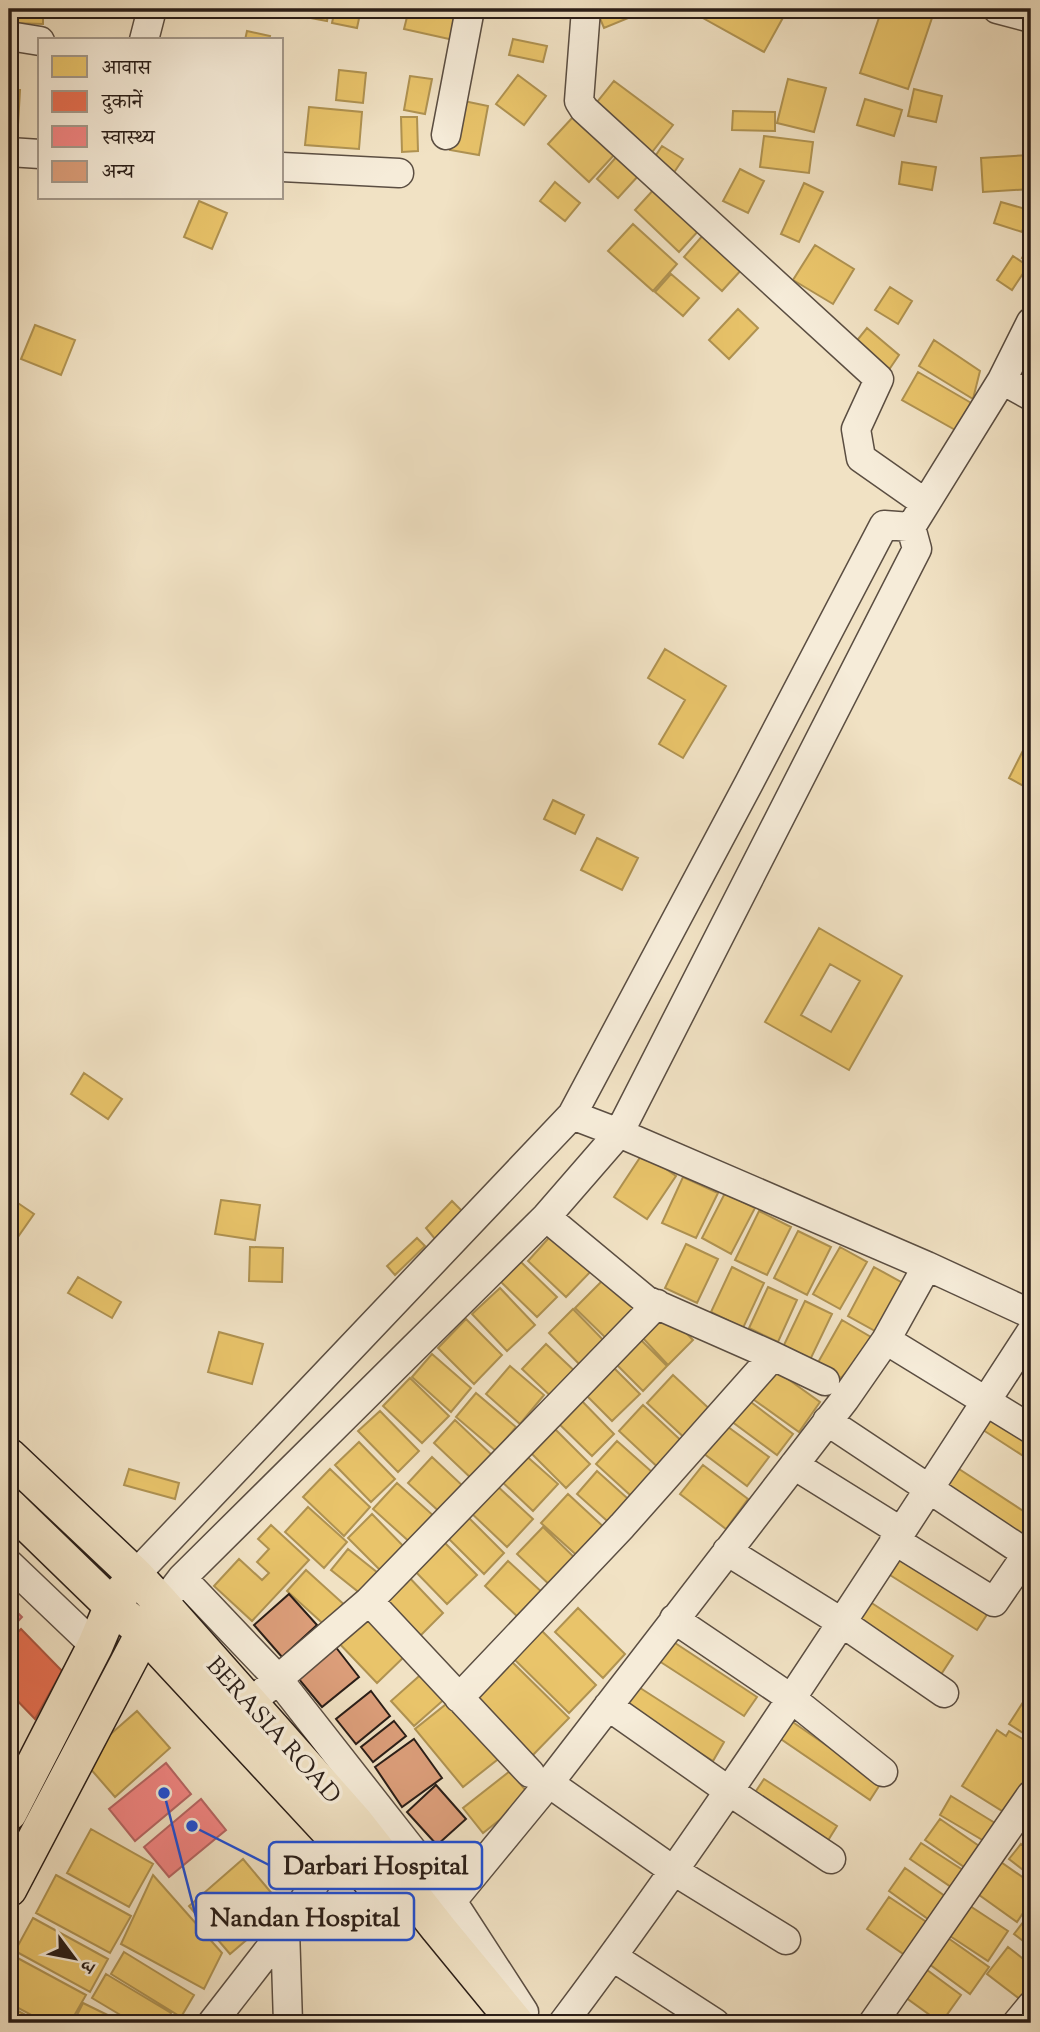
<svg xmlns="http://www.w3.org/2000/svg" width="1040" height="2032" font-family="'Sorts Mill Goudy','Noto Serif Devanagari',serif">
<rect width="100%" height="100%" fill="#f1e2c4"/>
<filter id="stains"><feTurbulence type="fractalNoise" baseFrequency=".00286" numOctaves="4"/><feColorMatrix values="0 0 0 0 .2 0 0 0 0 .09 0 0 0 0 .02 0 0 0 .5 -.17"/></filter>
<radialGradient id="worn" r=".72"><stop offset=".6" stop-color="#630" stop-opacity="0"/><stop offset="1" stop-color="#630" stop-opacity=".3"/></radialGradient>
<path fill="#e9c46a" stroke="#af9251" stroke-width="2" fill-rule="evenodd" d="M11,9H43V24L11,23Z
M263,9H329L327,21Z
M335,9H361L357,28L332,23Z
M409,9H457L458,41L404,29Z
M596,9H650L604,28Z
M694,9H777L785,14L764,52L692,12Z
M882,9H935L908,89L860,73Z
M247,31L270,36L269,40H245Z
M513,39L547,46L543,62L509,55Z
M339,70L366,73L363,103L336,100Z
M518,75L546,96L524,125L496,104Z
M410,76L432,79L425,114L404,110Z
M788,79L826,88L814,132L777,123Z
M614,81L673,125L646,160L590,111Z
M914,89L942,96L936,122L908,116Z
M9,90H20L18,125L9,124Z
M865,99L902,110L894,136L857,125Z
M459,100L488,106L479,155L450,150Z
M309,107L362,112L359,149L305,145Z
M733,111L775,112V131L732,130Z
M401,117H417L418,151L402,152Z
M573,117L614,155L589,182L548,144Z
M764,136L813,142L809,173L760,167Z
M662,146L683,159L673,174L652,161Z
M618,155L639,175L618,198L597,179Z
M1030,155L1031,189L983,192L981,158Z
M902,162L936,167L932,190L899,184Z
M740,169L764,181L748,213L723,201Z
M555,182L580,203L565,221L540,201Z
M804,183L823,192L799,242L781,234Z
M656,187L700,229L679,252L635,210Z
M199,201L227,213L212,249L184,237Z
M1001,202L1029,210L1022,232L994,223Z
M633,224L677,264L653,291L608,251Z
M704,234L743,268L722,291L684,257Z
M1031,242V263L1022,258Z
M815,245L854,269L833,304L793,280Z
M1013,256L1028,266L1012,290L997,280Z
M671,274L699,298L683,316L655,292Z
M890,287L912,301L898,324L875,310Z
M738,309L758,328L729,359L709,340Z
M35,325L75,340L61,375L21,359Z
M867,328L899,355L884,377L850,349Z
M934,340L980,371L973,399L919,366Z
M918,372L973,404L957,431L902,400Z
M665,649L726,686L683,758L659,744L685,700L648,678Z
M1031,735V790L1009,778Z
M553,800L584,815L575,834L544,819Z
M597,838L638,858L622,890L581,870Z
M819,928L902,976L849,1070L765,1022ZM830,964L860,981L831,1032L801,1015Z
M84,1073L122,1099L108,1119L71,1094Z
M643,1153L676,1176L647,1219L614,1197Z
M683,1177L718,1193L696,1238L662,1223Z
M725,1193L755,1208L731,1254L702,1238Z
M9,1197L34,1214L13,1244L9,1241Z
M221,1200L260,1205L255,1240L215,1234Z
M452,1201L462,1211L435,1239L426,1228Z
M759,1211L791,1227L767,1275L735,1260Z
M555,1231L594,1268L566,1297L528,1261Z
M798,1231L831,1247L807,1295L774,1278Z
M417,1238L425,1246L395,1275L387,1266Z
M686,1244L718,1259L697,1303L665,1288Z
M250,1247L283,1248L282,1282L249,1281Z
M840,1247L867,1262L840,1309L813,1294Z
M521,1262L557,1297L537,1317L501,1282Z
M732,1267L764,1283L743,1328L711,1312Z
M874,1267L910,1287L884,1336L848,1316Z
M78,1277L121,1302L112,1318L68,1293Z
M605,1278L640,1312L611,1343L575,1308Z
M768,1287L797,1300L778,1342L749,1328Z
M500,1288L535,1325L507,1351L472,1314Z
M805,1301L832,1314L810,1360L783,1347Z
M573,1309L608,1345L583,1368L549,1333Z
M666,1312L693,1340L668,1365L641,1336Z
M466,1319L502,1355L474,1384L438,1348Z
M842,1320L876,1340L841,1378L816,1366Z
M219,1332L263,1344L252,1384L208,1372Z
M639,1338L667,1366L643,1391L615,1363Z
M546,1344L581,1377L557,1402L522,1369Z
M432,1354L471,1388L451,1412L412,1377Z
M510,1366L544,1395L520,1424L486,1394Z
M612,1366L640,1394L612,1421L584,1393Z
M771,1367L820,1402L799,1432L750,1397Z
M673,1375L715,1414L689,1442L647,1403Z
M410,1378L449,1416L422,1443L383,1406Z
M476,1393L516,1427L496,1451L456,1417Z
M578,1397L614,1434L592,1456L555,1420Z
M747,1399L793,1434L777,1455L731,1421Z
M643,1405L688,1447L664,1473L619,1431Z
M991,1410L1031,1436V1461L980,1428Z
M380,1411L419,1451L398,1472L358,1431Z
M455,1420L494,1457L473,1480L434,1443Z
M724,1424L769,1457L747,1486L703,1453Z
M551,1425L590,1464L566,1488L527,1449Z
M617,1441L661,1480L640,1504L596,1464Z
M359,1442L395,1479L371,1502L335,1465Z
M523,1453L558,1484L533,1511L499,1479Z
M432,1457L466,1489L443,1515L408,1483Z
M703,1465L748,1499L726,1529L680,1494Z
M956,1467L1031,1516V1541L945,1484Z
M129,1469L179,1483L175,1499L124,1485Z
M330,1469L370,1507L344,1536L303,1497Z
M597,1471L636,1506L615,1528L577,1494Z
M397,1483L436,1518L413,1545L373,1509Z
M494,1483L533,1519L507,1547L468,1510Z
M568,1494L608,1531L582,1560L541,1523Z
M308,1507L347,1542L324,1568L285,1532Z
M372,1514L410,1553L387,1577L348,1538Z
M465,1514L504,1553L484,1574L444,1534Z
M271,1525L309,1560L252,1621L214,1586L239,1559L262,1580L269,1573L257,1562L269,1549L258,1539Z
M543,1527L578,1561L553,1588L517,1554Z
M440,1538L477,1575L447,1604L411,1567Z
M348,1549L383,1577L366,1598L331,1570Z
M893,1553L988,1613L977,1630L882,1570Z
M508,1561L544,1594L521,1620L485,1586Z
M306,1570L348,1608L329,1629L287,1591Z
M406,1574L443,1613L418,1638L380,1598Z
M864,1598L953,1656L940,1676L851,1618Z
M578,1608L625,1654L603,1678L555,1632Z
M365,1611L406,1655L377,1683L335,1639Z
M541,1630L596,1685L569,1713L513,1658Z
M669,1639L757,1697L744,1716L656,1659Z
M507,1657L569,1718L530,1758L468,1697Z
M426,1670L448,1696L414,1726L391,1701Z
M634,1684L724,1742L713,1761L622,1703Z
M1031,1690V1738L1009,1724Z
M455,1697L502,1756L463,1787L415,1729Z
M137,1711L170,1748L115,1797L82,1759Z
M784,1716L881,1783L870,1800L772,1733Z
M997,1730L1006,1736L1009,1731L1031,1744V1774L1007,1814L962,1786Z
M510,1771L530,1796L483,1833L463,1808Z
M764,1779L837,1826L827,1842L754,1794Z
M951,1796L995,1823L984,1841L940,1815Z
M940,1819L982,1848L967,1869L925,1840Z
M91,1829L153,1864L129,1907L67,1873Z
M921,1843L966,1872L954,1889L910,1859Z
M1021,1844L1031,1852V1876L1009,1859Z
M243,1859L284,1908L230,1954L189,1906Z
M998,1860L1031,1883V1901L1017,1922L975,1892Z
M905,1868L952,1901L935,1924L889,1891Z
M56,1875L131,1916L110,1953L36,1913Z
M153,1875L222,1953L204,1989L121,1944Z
M889,1897L934,1927L912,1960L867,1929Z
M967,1904L1008,1931L988,1961L947,1934Z
M1031,1912V1947L1014,1934Z
M33,1918L108,1959L90,1992L15,1951Z
M948,1938L989,1967L970,1994L929,1964Z
M1008,1947L1031,1965V1995L1025,2003L987,1974Z
M124,1952L194,1995L181,2017L111,1974Z
M12,1955L86,1995L70,2023H46L9,2003V1961Z
M919,1964L961,1995L941,2023L898,1992Z
M106,1974L171,2013L165,2023H134L92,1998Z
M83,2003L124,2023H73Z
M9,2006L40,2023H9Z"/>
<path fill="#e76f51" stroke="#ae5640" stroke-width="2" d="M21,1629L62,1671L35,1719L9,1692V1641Z"/>
<path fill="#f28482" stroke="#b66562" stroke-width="2" d="M9,1604L22,1617L9,1631Z
M166,1763L191,1794L135,1841L109,1809Z
M201,1799L226,1830L169,1877L144,1847Z"/>
<path fill="#dc9e7a" stroke="#291d17" stroke-width="2" d="M289,1594L317,1625L282,1657L254,1625Z
M331,1641L359,1677L322,1707L293,1672Z
M371,1691L390,1716L356,1744L336,1719Z
M394,1721L406,1736L373,1762L361,1747Z
M414,1739L442,1778L402,1807L375,1767Z
M436,1785L466,1819L437,1845L407,1812Z"/>
<g fill="none" stroke-linecap="round" stroke-linejoin="round">
<g stroke="#5b4e42" stroke-width="31">
<path id="minor" d="M586,9L579,101L584,109L879,379L856,429L861,458L925,503
M997,9L1031,18
M9,36L40,41
M144,40L152,9
M446,135L470,9
M9,152L40,154
M282,167L399,173
M1002,380L1031,396
M572,1115L619,1133L927,1266L1031,1314
M546,1217L646,1300L773,1356L825,1381
M886,1340L1031,1429
M827,1421L1027,1554L994,1602L894,1540
M794,1465L900,1531
M727,1551L841,1622L944,1693
M9,1564L95,1646
M135,1575L572,1115L749,783L884,525L911,527
M182,1578L278,1679L452,1901L524,2012
M369,1601L530,1773
M162,1604L182,1578L546,1217L619,1133L917,549L911,527L1002,380L1031,322
M674,1619L792,1699L883,1772
M459,1698L622,1526L773,1356
M608,1706L729,1791L831,1859
M234,1717L369,1601L657,1304
M549,1783L674,1871L786,1940
M452,1901L549,1783L845,1399L886,1340L927,1266
M285,1929L288,2023
M613,1957L715,2023
M212,2023L285,1929L352,1827
M563,2023C730,1801 879,1565 1031,1332
M873,2023L1031,1795
M1017,2023L1031,2006"/>
</g>
<g stroke="#291d17" stroke-width="38">
<path id="major" d="M9,1456L135,1575L162,1604L355,1822L438,1928L516,2023
M9,1506L112,1606L144,1632L341,1844L385,1899
M9,1813L95,1646L112,1606L124,1590
M9,1889L144,1632L155,1615"/>
</g>
<use href="#minor" stroke="#f6ecd9" stroke-width="28"/>
<use href="#major" stroke="#f1e2c4" stroke-width="35"/>
</g>
<g text-anchor="middle" stroke-width="7" stroke-linejoin="round" paint-order="stroke">
<g font-size="24" fill="#291d17" stroke="#f6ecd9">
<text transform="translate(274 1730) rotate(48)" y="8">BERASIA ROAD</text>
</g>
</g>
<path fill="none" stroke="#1d4ed8" stroke-width="2.5" d="M192 1826L269 1865M164 1793L196 1917"/>
<g fill="#1d4ed8" stroke="#f6ecd9" stroke-width="2.5">
<circle cx="192" cy="1826" r="7"/>
<circle cx="164" cy="1793" r="7"/>
</g>
<g fill="#f6ecd9" stroke="#1d4ed8" stroke-width="2.5">
<rect x="269" y="1842" width="213" height="47" rx="7"/>
<rect x="196" y="1893" width="218" height="47" rx="7"/>
</g>
<g font-size="26" text-anchor="middle" font-weight="bold" fill="#291d17">
<text x="376" y="1874">Darbari Hospital</text>
<text x="305" y="1926">Nandan Hospital</text>
</g>
<rect width="1040" height="2032" fill="none" stroke="#f1e2c4" stroke-width="35"/>
<rect x="10" y="10" width="1019" height="2011" fill="none" stroke="#291d17" stroke-width="3.5"/>
<rect x="18" y="18" width="1005" height="1997" fill="none" stroke="#291d17" stroke-width="2"/>
<rect x="38" y="38" width="245" height="161" fill="#f6ecd9" stroke="#a4998b" stroke-width="2"/>
<rect x="52" y="56" width="35" height="21" fill="#e9c46a" stroke="#a4998b" stroke-width="2"/>
<text x="102" y="74" font-size="21" fill="#291d17">आवास</text>
<rect x="52" y="91" width="35" height="21" fill="#e76f51" stroke="#a4998b" stroke-width="2"/>
<text x="102" y="108" font-size="21" fill="#291d17">दुकानें</text>
<rect x="52" y="126" width="35" height="21" fill="#f28482" stroke="#a4998b" stroke-width="2"/>
<text x="102" y="144" font-size="21" fill="#291d17">स्वास्थ्य</text>
<rect x="52" y="161" width="35" height="21" fill="#dc9e7a" stroke="#a4998b" stroke-width="2"/>
<text x="102" y="178" font-size="21" fill="#291d17">अन्य</text>
<g transform="translate(74 1958) rotate(122)" stroke="#f6ecd9" stroke-width="5" paint-order="stroke">
<path d="M0-5L12 26L0 18L-12 26Z" fill="#291d17"/>
<text y="-10" font-size="19" font-weight="bold" text-anchor="middle" fill="#291d17">उ</text>
</g>
<rect width="100%" height="100%" filter="url(#stains)"/>
<rect width="100%" height="100%" fill="url(#worn)"/>
</svg>
